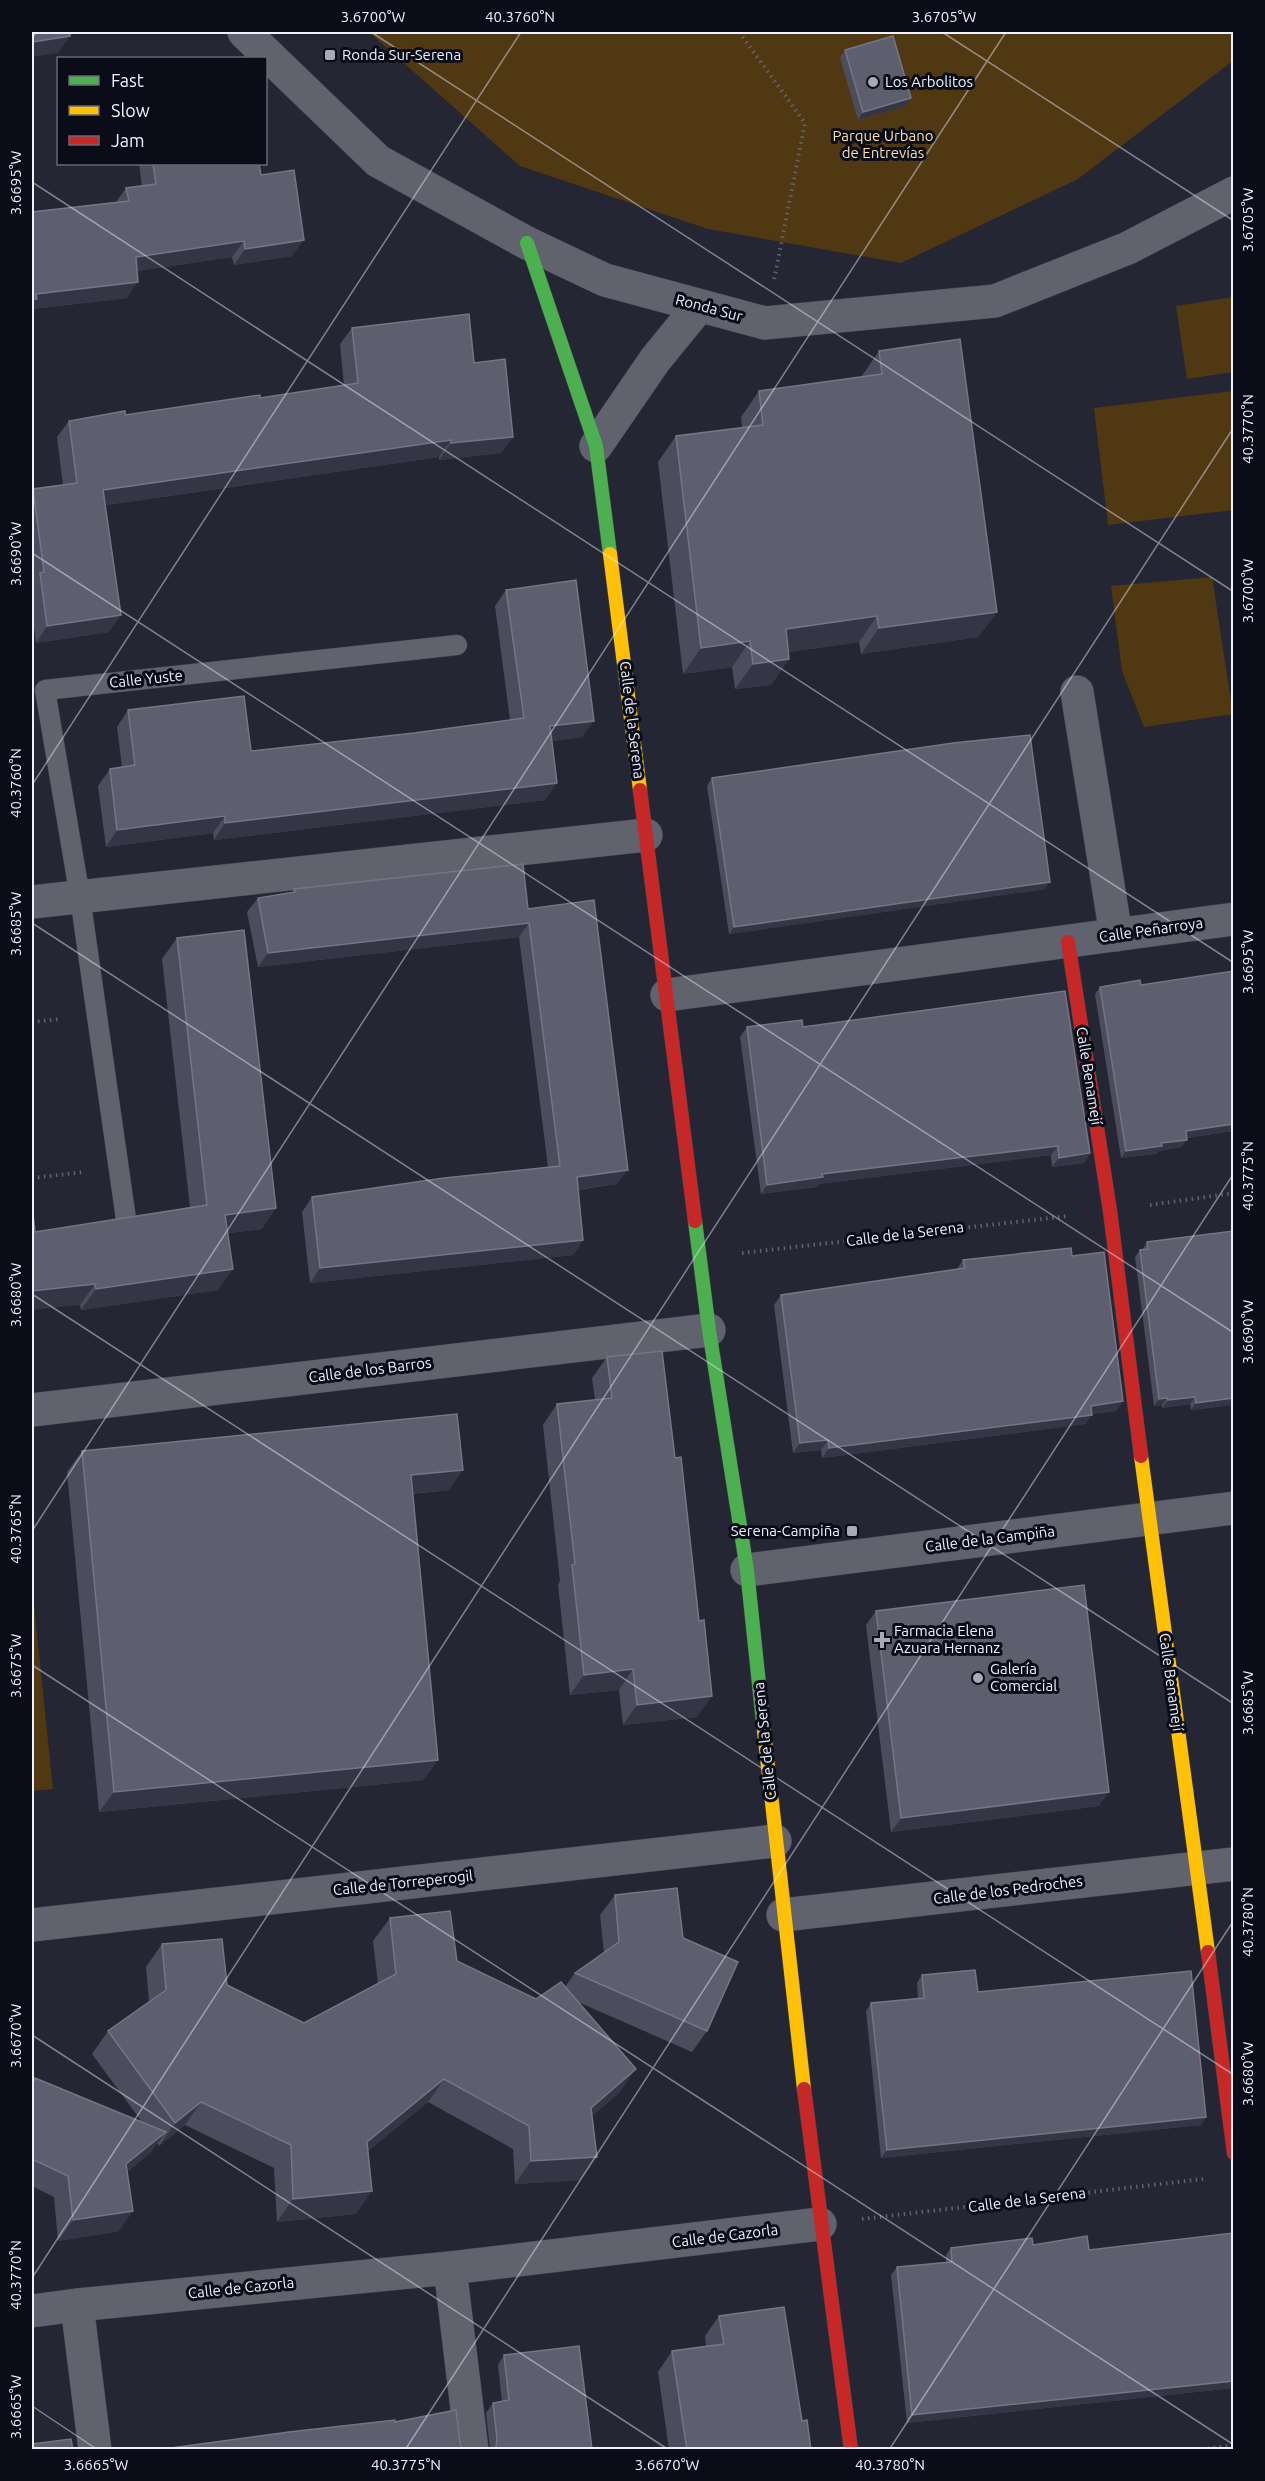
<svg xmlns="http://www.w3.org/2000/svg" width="1265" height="2481" font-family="Ubuntu,sans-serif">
<rect width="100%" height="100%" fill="#242634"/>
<path fill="#503813" d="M369,32H1233L1234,60L1078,179L901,263L708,229L520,166Z
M1233,297V372L1187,379L1176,306Z
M1233,391V510L1108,525L1094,408Z
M1212,577L1233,714L1144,727L1122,671L1111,586Z
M32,1585L53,1789L32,1791Z"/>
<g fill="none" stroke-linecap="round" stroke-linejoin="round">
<g stroke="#3f414c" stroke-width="21">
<path id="lane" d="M127,1226L80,897L45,690L457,645"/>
</g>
<g stroke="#3f414c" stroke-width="34">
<path id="street" d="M244,32L378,161L527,243L605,280L765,323L995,301L1128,248L1234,193
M596,446L655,360L699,306
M1077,692L1116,935
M32,902L646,835
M667,995L1234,919
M32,1410L709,1330
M747,1570L1234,1508
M783,1915L1234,1864
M32,1925L775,1841
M450,2268L472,2450
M77,2305L95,2450
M32,2311L77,2305L450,2268L820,2224"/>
</g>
<g stroke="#3f414c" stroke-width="15">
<path id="fast" d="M527,243L596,446L610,554
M695,1221L709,1330L747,1570L763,1722"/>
</g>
<g stroke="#3f414c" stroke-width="15">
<path id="slow" d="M610,554L640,790
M1141,1456L1208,1952
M763,1722L804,2089"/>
</g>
<g stroke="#3f414c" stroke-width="15">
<path id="jam" d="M640,790L695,1221
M1068,942L1110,1211L1141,1456
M1208,1952L1234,2153
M804,2089L851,2450"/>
</g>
<path stroke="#62636f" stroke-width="4" stroke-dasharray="1.5 4.5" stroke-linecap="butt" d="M739,32L805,123L774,280
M32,1022L61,1019
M32,1178L84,1172
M1150,1205L1234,1193
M742,1253L1068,1216
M862,2219L1203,2179
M1196,2450L1234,2445"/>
<use href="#lane" stroke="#60626d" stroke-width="20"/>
<use href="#street" stroke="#60626d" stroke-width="33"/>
<use href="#fast" stroke="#4caf50" stroke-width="14"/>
<use href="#slow" stroke="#ffc107" stroke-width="14"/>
<use href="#jam" stroke="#c62828" stroke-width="14"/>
</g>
<path fill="#4b4d5d" d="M845,50L906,106L858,120L840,58Z
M139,164H259L261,175L292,256L234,265L232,257L137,271L127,298L32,309V212L116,202L126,188L142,186Z
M352,328L474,363L513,437L501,453L439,460V457L106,505L109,632L36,643L32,611V491L33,489L63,485L57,437L69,421L125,415L260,398L344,385L340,344Z
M879,351L997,612L978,637L861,654L859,642L789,652V659L771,685L735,689L732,667L683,674L658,462L676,436L742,428L741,417L759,391L861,377Z
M506,590L582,737L552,741L545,800L214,840L213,833L106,847L98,786L110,769L122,767L117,727L128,710L251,751L414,733L510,720L495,606Z
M712,778L1045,889L729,934L707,786Z
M294,889L528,909L617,1184L578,1190L583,1240L573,1255L310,1283L302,1212L312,1197L548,1167L519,937L258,967L247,912L258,898L292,893Z
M177,938L262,1229L228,1233L218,1290L81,1310L80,1305L35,1232L190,1208L162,959Z
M1233,971V1131L1186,1138L1187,1140L1181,1147L1159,1151L1156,1154L1121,1158L1095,994L1100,987L1141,985Z
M747,1027H803L1090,1153L1084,1163L1052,1167L1051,1155L819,1184L816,1187L761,1194L740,1037Z
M1233,1231V1405L1191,1410L1190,1404L1162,1408V1405L1154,1406L1135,1257L1140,1250H1142L1147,1242Z
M963,1260L1116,1411L1092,1414L1085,1424L822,1458L821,1450L793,1453L774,1305L781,1295L957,1269Z
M607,1357L697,1717L623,1725L619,1690L570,1695L558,1585L560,1581L543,1425L557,1404L595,1400L592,1378Z
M82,1451L449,1490L412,1494L438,1760L423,1780L99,1812L67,1472Z
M876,1611L1099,1806L891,1832L866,1625Z
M615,1895L683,1938L707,2031L692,2052L578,2002L620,2092L592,2116L581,2180L515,2184L513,2149L428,2102L368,2151L356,2214L277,2222L274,2168L185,2125L159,2146L157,2143L151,2152L127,2172L119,2231L58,2241L54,2197L32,2186V2083L35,2078L142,2122L92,2054L108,2031L149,2002L146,1967L162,1944L227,1985L304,2023L378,1984L373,1941L390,1918L457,1961L536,1999L565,1987L575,1973L604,1953L600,1915Z
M922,1975L978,1992L1206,2117L1201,2125L881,2158L866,2011L871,2003L918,1999L917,1983Z
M1233,2233V2388L907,2423L891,2275L897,2267L946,2262V2255L951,2248L1033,2245L1089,2250Z
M719,2316L802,2421L811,2450H669L658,2372L672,2351L706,2346L705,2336Z
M504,2355L591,2450H490L486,2413L493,2403L502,2402L498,2365Z"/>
<path fill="#343645" d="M70,36L58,53L32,57V42Z
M911,98L906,106L858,120L863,112Z
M304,240L292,256L234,265L245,249Z
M244,241L232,257L124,273L136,257Z
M138,282L127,298L32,309V299L36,294Z
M513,437L501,453L439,460L451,443Z
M451,440L439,457L92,507L103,490Z
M997,612L978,637L861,654L879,628Z
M121,615L109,632L36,643L47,626Z
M877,616L859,642L768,655L786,629Z
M750,641L732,667L683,674L701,648Z
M789,659L771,685L735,689L753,664Z
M594,721L582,737L538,743L550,726Z
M557,783L545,800L214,840L225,823Z
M225,816L213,833L106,847L117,830Z
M1050,882L1045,889L729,934L734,927Z
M529,923L519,937L258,967L268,953Z
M1233,1124V1131L1180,1139L1186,1131Z
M1187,1140L1181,1147L1159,1151L1156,1154L1121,1158L1126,1151L1161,1143Z
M1058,1146L1051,1155L819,1184L816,1187L761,1194L767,1185L822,1174Z
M1090,1153L1084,1163L1052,1167L1059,1158Z
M628,1170L617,1184L566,1191L577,1177Z
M276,1208L262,1229L210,1236L225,1215Z
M583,1240L573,1255L310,1283L320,1268Z
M233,1269L218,1290L81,1310L96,1289Z
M95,1284L80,1305L32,1310V1291Z
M1195,1397L1190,1404L1162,1408L1168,1400Z
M1167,1398L1162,1405L1154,1406L1159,1399Z
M1233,1398V1405L1191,1410L1196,1403Z
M1123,1401L1116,1411L1084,1415L1091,1406Z
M1092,1415L1085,1424L822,1458L829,1448Z
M828,1440L821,1450L793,1453L800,1443Z
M463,1470L449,1490L396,1495L411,1475Z
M633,1669L619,1690L570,1695L584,1675Z
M712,1696L697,1717L623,1725L637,1705Z
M438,1760L423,1780L99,1812L114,1792Z
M1109,1792L1099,1806L891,1832L901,1818Z
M636,2069L620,2092L575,2131L591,2108Z
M444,2079L428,2102L351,2165L367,2142Z
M201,2102L185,2125L159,2146L175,2123Z
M1206,2117L1201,2125L881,2158L887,2150Z
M166,2132L151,2152L111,2185L126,2164Z
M597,2157L581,2180L515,2184L531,2161Z
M372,2191L356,2214L277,2222L293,2199Z
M133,2211L119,2231L58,2241L73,2220Z
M1233,2381V2388L907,2423L912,2415Z"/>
<path fill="#5d5f6f" stroke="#747685" stroke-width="1.5" d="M32,32H70V36L32,42Z
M893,36L911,98L863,112L845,50Z
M153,164H259L261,175L294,170L304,240L245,249L244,241L136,257L138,282L36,294L37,299H32V212L129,201L126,188L156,184Z
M469,314L474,363L505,359L513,437L451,443V440L103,490L121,615L47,626L40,573L44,572L33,489L77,483L69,421L125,411V415L260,395V398L358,383L352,328Z
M960,339L997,612L879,628L877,616L786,629L789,659L753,664L750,641L701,648L676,436L763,425L759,391L882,374L879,351Z
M576,580L594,721L550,726L557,783L225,823V816L117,830L110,769L135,765L128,710L244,696L251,751L414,733L524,718L506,590Z
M1030,735L1050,882L734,927L712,778L953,743Z
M523,864L528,909L594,900L628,1170L577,1177L583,1240L320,1268L312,1197L444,1178L560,1166L529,923L268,953L258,898L295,892L294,889Z
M244,930L276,1208L225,1215L233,1269L96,1289L95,1284L32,1291V1214H33L35,1232L207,1205L177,938Z
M1233,971V1124L1186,1131L1187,1140L1161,1143L1162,1146L1126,1151L1100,987L1140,980L1141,985Z
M1065,991L1090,1153L1059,1158L1058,1146L822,1174L823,1177L767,1185L747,1027L802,1020L803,1027Z
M1233,1231V1398L1196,1403L1195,1397L1168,1400L1167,1398L1159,1399L1140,1250L1148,1249L1147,1242Z
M1071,1248L1072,1256L1104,1252L1123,1401L1091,1406L1092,1415L829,1448L828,1440L800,1443L781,1295L965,1268L963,1260Z
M662,1351L675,1458L681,1457L699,1621L704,1620L712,1696L637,1705L633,1669L584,1675L572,1565L575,1564L557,1404L612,1398L607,1357Z
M457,1414L463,1470L411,1475L438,1760L114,1792L82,1451Z
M1084,1585L1109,1792L901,1818L876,1611Z
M677,1888L683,1938L738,1962L707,2031L575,1973L619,1942L615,1895Z
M450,1911L457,1961L536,1999L561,1982L636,2069L591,2108L597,2157L531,2161L529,2126L444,2079L367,2142L372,2191L293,2199L291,2145L201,2102L175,2123L108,2031L166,1990L162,1944L222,1939L227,1985L304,2023L396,1974L390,1918Z
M975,1970L978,1992L1191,1971L1206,2117L887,2150L871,2003L924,1998L922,1975Z
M35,2078L166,2132L126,2164L133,2211L73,2220L68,2176L32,2159V2085Z
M1233,2233V2381L912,2415L897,2267L952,2262L951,2248L1032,2238L1033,2245L1087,2236L1089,2250Z
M784,2307L802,2421L807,2420L811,2450H687L672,2351L724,2344L719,2316Z
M579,2346L592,2449L494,2450L496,2447L497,2438L493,2403L509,2400L504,2355Z
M456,2410L460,2443L463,2450H156L289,2432L395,2420V2422Z
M71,2439L73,2450H32V2444Z"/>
<path fill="none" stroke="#eef1ff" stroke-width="1.5" stroke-opacity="0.45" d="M371,32L1234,592M942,32L1234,221M32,39L36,32M32,182L1234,963M32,553L1234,1333M32,785L521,32M32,923L1234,1704M32,1294L1234,2075M32,1531L1006,32M32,1665L1234,2445M32,2035L669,2450M32,2278L1234,427M32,2406L98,2450M405,2450L1234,1173M889,2450L1234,1920"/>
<g fill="#a7aab8" stroke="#0a0c17" stroke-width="2">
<rect x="324" y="49" width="12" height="12" rx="3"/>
<circle cx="873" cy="82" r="6"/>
<rect x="846" y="1525" width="12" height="12" rx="3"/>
<path d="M879 1631h6v6h6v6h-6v6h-6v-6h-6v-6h6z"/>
<circle cx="978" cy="1678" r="6"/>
</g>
<g text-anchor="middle" stroke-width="6" stroke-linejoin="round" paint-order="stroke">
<g font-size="15" fill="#eef1ff" stroke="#0a0c17" text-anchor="start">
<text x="342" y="60">Ronda Sur-Serena</text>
<text x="885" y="87">Los Arbolitos</text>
<text x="840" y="1536" text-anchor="end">Serena-Campiña</text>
<text x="894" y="1636">Farmacia Elena<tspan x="894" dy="17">Azuara Hernanz</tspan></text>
<text x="990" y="1674">Galería<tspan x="990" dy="17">Comercial</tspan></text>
</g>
<g font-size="15" fill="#feddb1" stroke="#0a0c17">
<text x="883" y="141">Parque Urbano<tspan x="883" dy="17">de Entrevías</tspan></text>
</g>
<g font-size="15" fill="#eef1ff" stroke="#0a0c17">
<text transform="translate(709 308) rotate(15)" y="5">Ronda Sur</text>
<text transform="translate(146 679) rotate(-6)" y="5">Calle Yuste</text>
<text transform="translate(632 720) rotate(83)" y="5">Calle de la Serena</text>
<text transform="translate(1151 930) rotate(-8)" y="5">Calle Peñarroya</text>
<text transform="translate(1089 1076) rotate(81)" y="5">Calle Benamejí</text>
<text transform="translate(905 1234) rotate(-7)" y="5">Calle de la Serena</text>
<text transform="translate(370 1370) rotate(-7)" y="5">Calle de los Barros</text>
<text transform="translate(990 1539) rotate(-7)" y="5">Calle de la Campiña</text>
<text transform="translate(1171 1682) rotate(82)" y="5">Calle Benamejí</text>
<text transform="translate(765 1741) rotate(-96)" y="5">Calle de la Serena</text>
<text transform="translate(403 1883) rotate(-6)" y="5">Calle de Torreperogil</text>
<text transform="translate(1008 1890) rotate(-7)" y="5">Calle de los Pedroches</text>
<text transform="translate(1027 2200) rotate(-7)" y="5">Calle de la Serena</text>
<text transform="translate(725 2236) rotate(-7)" y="5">Calle de Cazorla</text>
<text transform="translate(241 2288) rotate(-6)" y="5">Calle de Cazorla</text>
</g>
</g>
<rect width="1265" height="2481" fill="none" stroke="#0a0c17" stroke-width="66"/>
<rect x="57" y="57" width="210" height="108" fill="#0a0c17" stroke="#656874" stroke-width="1.5"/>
<rect x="69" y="76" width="30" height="9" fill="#4caf50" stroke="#656874" stroke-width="1.5"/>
<text x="111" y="87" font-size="18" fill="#eef1ff">Fast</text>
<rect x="69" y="106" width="30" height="9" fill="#ffc107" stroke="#656874" stroke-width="1.5"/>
<text x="111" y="117" font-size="18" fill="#eef1ff">Slow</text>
<rect x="69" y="136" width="30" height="9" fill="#c62828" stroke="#656874" stroke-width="1.5"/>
<text x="111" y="147" font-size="18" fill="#eef1ff">Jam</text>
<rect x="33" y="33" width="1199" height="2415" fill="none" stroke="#eef1ff" stroke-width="2"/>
<g font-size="15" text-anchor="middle" fill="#eef1ff">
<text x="373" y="22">3.6700°W</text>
<text x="520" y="22">40.3760°N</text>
<text x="944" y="22">3.6705°W</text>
<text transform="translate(16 183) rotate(-90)" y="5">3.6695°W</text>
<text transform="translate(1248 220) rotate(-90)" y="5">3.6705°W</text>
<text transform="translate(1248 429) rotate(-90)" y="5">40.3770°N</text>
<text transform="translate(16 554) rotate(-90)" y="5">3.6690°W</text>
<text transform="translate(1248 591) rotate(-90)" y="5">3.6700°W</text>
<text transform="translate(16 783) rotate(-90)" y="5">40.3760°N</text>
<text transform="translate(16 924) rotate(-90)" y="5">3.6685°W</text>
<text transform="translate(1248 962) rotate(-90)" y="5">3.6695°W</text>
<text transform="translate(1248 1176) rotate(-90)" y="5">40.3775°N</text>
<text transform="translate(16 1295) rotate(-90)" y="5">3.6680°W</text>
<text transform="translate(1248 1332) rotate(-90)" y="5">3.6690°W</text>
<text transform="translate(16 1529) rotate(-90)" y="5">40.3765°N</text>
<text transform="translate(16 1666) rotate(-90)" y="5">3.6675°W</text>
<text transform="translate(1248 1703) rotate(-90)" y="5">3.6685°W</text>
<text transform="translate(1248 1922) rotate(-90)" y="5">40.3780°N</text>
<text transform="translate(16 2036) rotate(-90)" y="5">3.6670°W</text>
<text transform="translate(1248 2074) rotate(-90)" y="5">3.6680°W</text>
<text transform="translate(16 2275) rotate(-90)" y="5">40.3770°N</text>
<text transform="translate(16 2407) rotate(-90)" y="5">3.6665°W</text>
<text x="96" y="2470">3.6665°W</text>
<text x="406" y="2470">40.3775°N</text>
<text x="667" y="2470">3.6670°W</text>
<text x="890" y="2470">40.3780°N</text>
</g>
</svg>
